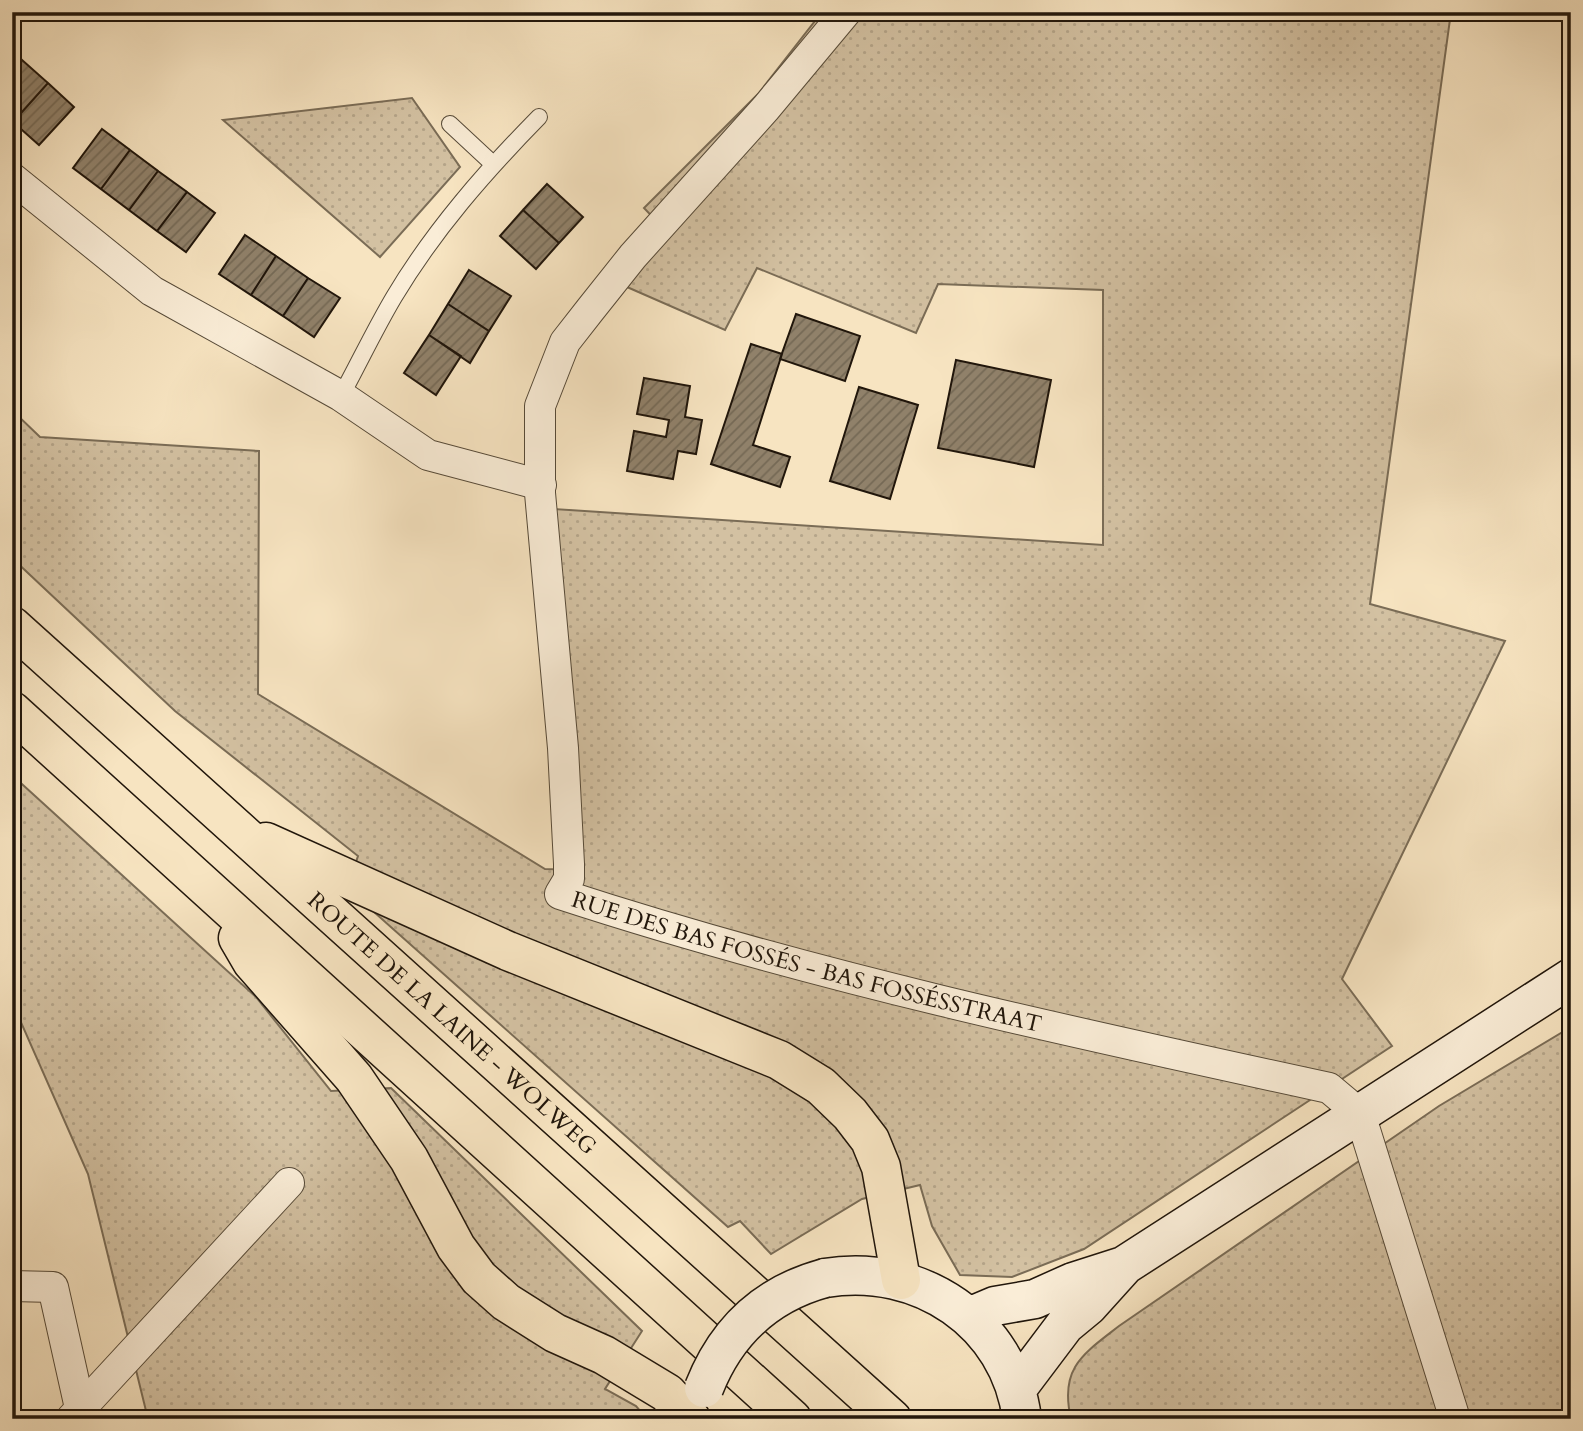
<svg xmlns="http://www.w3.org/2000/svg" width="1583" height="1431" font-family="Cardo,serif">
<defs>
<pattern id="grass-dots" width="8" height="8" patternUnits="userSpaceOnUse" patternTransform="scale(1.75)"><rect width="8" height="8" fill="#d3c1a2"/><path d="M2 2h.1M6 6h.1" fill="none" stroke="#b5a58a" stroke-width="1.8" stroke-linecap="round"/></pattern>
<pattern id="building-hatch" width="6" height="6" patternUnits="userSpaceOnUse" patternTransform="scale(1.75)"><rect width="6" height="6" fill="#90816a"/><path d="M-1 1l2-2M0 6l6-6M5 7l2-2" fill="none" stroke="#756955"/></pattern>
</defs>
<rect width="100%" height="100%" fill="#f7e4c1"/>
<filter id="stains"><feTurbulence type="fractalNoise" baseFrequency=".00286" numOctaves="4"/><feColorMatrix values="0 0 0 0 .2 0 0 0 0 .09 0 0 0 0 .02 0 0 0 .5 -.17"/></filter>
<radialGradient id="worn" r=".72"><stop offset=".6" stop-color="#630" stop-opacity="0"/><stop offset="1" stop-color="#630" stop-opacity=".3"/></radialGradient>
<path fill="url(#grass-dots)" stroke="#7a6c56" stroke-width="2" d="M822,12H1451L1370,604L1505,641L1342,979L1392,1046L1084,1249L1012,1277L960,1275L932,1226L920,1185L862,1199L771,1254L740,1221L728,1227L347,888L358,856L175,711L12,558V410L40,437L259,451L258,694L545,869L582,870L554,509L1103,545V290L938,284L916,333L757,268L725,330L627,287L668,233L644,208L758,94Z
M412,98L460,167L380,257L223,120Z
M12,775L256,997L331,1091L391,1088L642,1331L605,1389L636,1406L647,1419H148L88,1174L12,1002Z
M1571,1027V1419H1071C1059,1368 1083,1354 1119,1326L1439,1106Z"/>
<path fill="url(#building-hatch)" stroke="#21160b" stroke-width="2" d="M12,50L22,60L12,71Z
M22,60L48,83L13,122L12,71Z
M48,83L74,107L39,145L13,122Z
M102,129L130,150L101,189L73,168Z
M130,150L158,171L129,210L101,189Z
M158,171L187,192L157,231L129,210Z
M547,184L583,217L559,243L523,210Z
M187,192L215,213L186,252L157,231Z
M523,210L559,243L536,269L500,236Z
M245,235L276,256L251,295L219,274Z
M276,256L308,278L283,316L251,295Z
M469,270L511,296L489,331L448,304Z
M308,278L340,298L314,337L283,316Z
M448,304L489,331L470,363L429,335Z
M796,314L860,336L845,381L780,359Z
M429,335L461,356L436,395L404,373Z
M751,344L782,354L753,445L790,457L780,487L711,464Z
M956,360L1051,380L1034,467L938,448Z
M644,378L690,386L685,417L702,420L696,454L678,451L673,479L627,471L634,431L666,437L669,420L637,414Z
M859,387L918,405L890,499L830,481Z"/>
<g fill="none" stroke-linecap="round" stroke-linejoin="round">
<g stroke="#564a38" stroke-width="18">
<path id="lane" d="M450,124L493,164
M341,396C359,363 375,329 394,297C434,230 485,172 539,117"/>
</g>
<g stroke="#564a38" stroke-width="32">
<g id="street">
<path id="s1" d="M846,12L766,108L633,256L590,310L565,342L540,406V493L563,748L569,864V879L560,894C811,976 1070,1032 1329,1088L1360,1114L1455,1419"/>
<path d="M12,178L152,291L341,396L428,455L541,485"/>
<path d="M12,1286L53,1287L80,1408"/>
<path d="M71,1419L289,1183"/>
</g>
</g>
<g stroke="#21160b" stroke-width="41">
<path id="secondary" d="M825,1278C919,1262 1010,1322 1022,1419
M969,1317L995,1306L1035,1299L1073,1282L1123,1266
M1016,1390L1065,1325L1088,1306L1125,1265L1571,978"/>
</g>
<g stroke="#21160b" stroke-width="41">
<g id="highway">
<path id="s2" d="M12,626L892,1419"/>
<path d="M12,711L792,1419"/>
<path d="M266,842L508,951L779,1060L821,1086L850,1114L870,1140L881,1167L901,1280"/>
<path d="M238,938L252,962L354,1078L409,1159L456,1247L479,1278L506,1302L555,1333L604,1355L667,1393L691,1419"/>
</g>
</g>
<use href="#lane" stroke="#faedd7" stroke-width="16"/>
<use href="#street" stroke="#faedd7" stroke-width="30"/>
<use href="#secondary" stroke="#faedd7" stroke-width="38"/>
<use href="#highway" stroke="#f7e4c1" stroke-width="38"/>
<g stroke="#21160b" stroke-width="41" stroke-linecap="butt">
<path id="secondary-bridge" d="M704,1388C726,1332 766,1294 825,1278"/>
</g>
<use href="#secondary-bridge" stroke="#faedd7" stroke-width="38"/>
</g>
<g text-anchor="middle" stroke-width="5" stroke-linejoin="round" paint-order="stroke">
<g font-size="23" fill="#21160b" stroke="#faedd7">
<text dy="8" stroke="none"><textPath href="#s1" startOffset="1250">RUE DES BAS FOSSÉS - BAS FOSSÉSSTRAAT</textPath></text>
<text dy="8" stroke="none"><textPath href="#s2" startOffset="593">ROUTE DE LA LAINE - WOLWEG</textPath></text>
</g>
</g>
<rect width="1583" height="1431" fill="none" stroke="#f7e4c1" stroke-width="42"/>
<rect x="14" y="14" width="1555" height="1403" fill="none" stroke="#21160b" stroke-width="3.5"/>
<rect x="21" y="21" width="1541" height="1389" fill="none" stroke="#21160b" stroke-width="2"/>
<rect width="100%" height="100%" filter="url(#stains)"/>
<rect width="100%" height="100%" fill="url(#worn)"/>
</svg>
